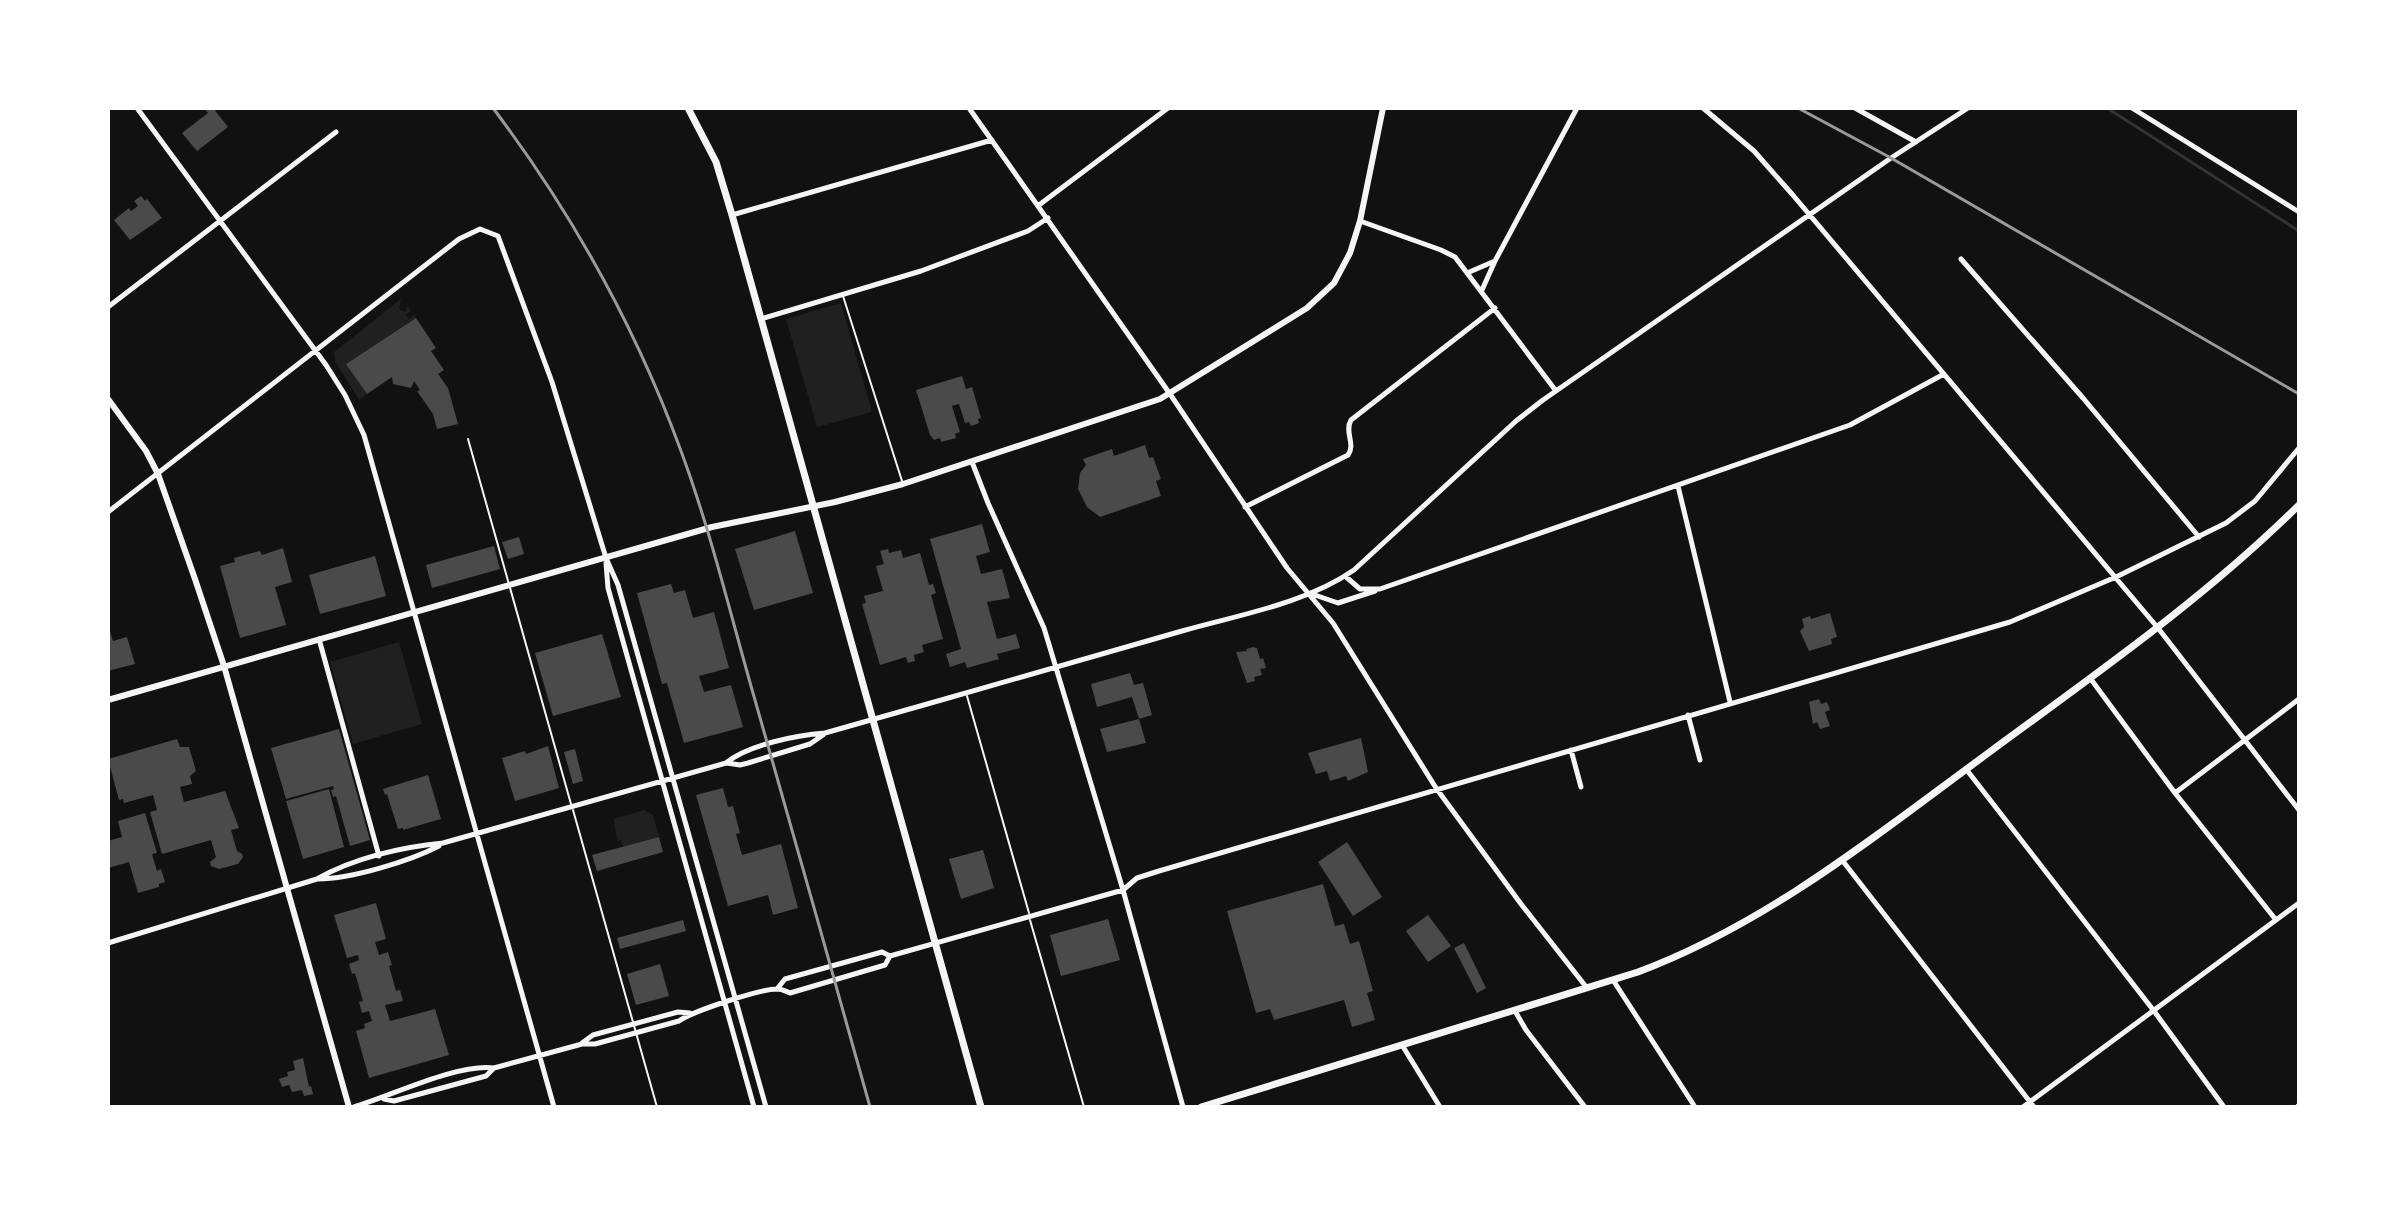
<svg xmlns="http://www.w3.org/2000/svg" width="2407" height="1215" font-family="Lato,sans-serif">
<rect width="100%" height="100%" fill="#111"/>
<path fill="#202020" d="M401,299L399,309L405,312L407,306L411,311L406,315L409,319L414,315L416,318L347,363L367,394L359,400L335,361L334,352Z
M841,303L872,412L817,427L786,319Z
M399,642L422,724L353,744L330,662Z
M644,810L653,815L659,837L623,847L621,840L617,841L614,819Z"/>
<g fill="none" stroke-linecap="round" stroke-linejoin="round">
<path stroke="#333" stroke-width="3" d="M2107,108L2299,231"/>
</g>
<path fill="#4a4a4a" d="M204,108H213L228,127L197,151L182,133L208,113Z
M141,196L145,201L147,199L162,218L130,240L114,220L129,208L131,211L138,206L134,201Z
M416,318L436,348L431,351L444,370L438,374L448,388L458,424L437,429L433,414L417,391L420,390L414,381L411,388L393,384L392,377L367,394L346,364Z
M962,376L966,389L972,387L981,418L978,419L979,423L971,426L969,422L965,423L959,404L952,406L960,432L955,434L956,438L941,442L940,438L934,440L930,435L916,390Z
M1145,445L1149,458L1153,457L1161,479L1156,481L1161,496L1100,517L1087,507L1078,489L1080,473L1086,465L1083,459L1112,449L1114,456Z
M982,524L990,552L976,556L981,574L1002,569L1010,598L987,602L997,639L1016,634L1020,648L997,654L999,659L967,668L965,662L950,667L946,654L961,649L930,539Z
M795,531L813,593L754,610L735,549Z
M519,537L524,554L508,559L502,542Z
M494,546L500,569L432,588L426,565Z
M283,548L292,582L275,587L286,625L240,638L220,566L235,562L234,558L260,551L262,555Z
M888,549L889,553L901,550L903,558L920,553L929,585L933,584L936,593L931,595L943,639L922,645L924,652L914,655L915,661L908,663L906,657L880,665L862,604L866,603L864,596L883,591L876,566L884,564L880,551Z
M375,556L386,596L320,614L309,575Z
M671,584L674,593L685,590L693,618L714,612L729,668L699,676L704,692L731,685L743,727L684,743L667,683L662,684L637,593Z
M1830,613L1837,637L1831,639L1832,644L1809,651L1800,631L1804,627L1802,619L1810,616L1811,619Z
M109,628L113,641L127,637L135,664L108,671Z
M602,634L621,697L553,716L535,653Z
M1253,647L1257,648L1260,659L1263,658L1266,668L1260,669L1262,675L1254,677L1255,681L1247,683L1236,652L1247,651L1246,649Z
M1130,673L1134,685L1143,683L1152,715L1139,719L1132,697L1097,707L1091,684Z
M1819,699L1821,704L1827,702L1830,710L1825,712L1830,726L1820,729L1817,722L1813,724L1809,702Z
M1139,719L1146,743L1107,752L1100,729Z
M339,729L370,840L350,846L336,796L333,797L331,790L334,789L333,786L286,799L271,748Z
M1361,738L1368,772L1348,781L1346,776L1330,781L1327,771L1316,774L1308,753Z
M177,739L180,747H189L196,771L190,776L192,784L180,787L184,802L225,791L239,828L231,830L237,851L242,854L243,857L238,864L219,869L211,866L210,862L216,857L211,840L162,854L150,812L157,810L153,795L124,803L123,799L119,800L108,759Z
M548,746L559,788L515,801L502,758L525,751L526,754Z
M575,749L583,781L573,784L564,752Z
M428,775L441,819L403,830V828L398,829L387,794L385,795L383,789Z
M723,788L728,807L733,806L740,833L736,834L742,855L781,844L798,908L773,915L768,895L728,906L696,795Z
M329,789L344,847L303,859L286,801Z
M145,813L157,853L152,854L157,871L161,869L165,882L159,884V887L138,893L129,862L108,868V841L122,837L118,821Z
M659,837L663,852L597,871L592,855Z
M1347,842L1382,897L1353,916L1318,862Z
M983,850L994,888L961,899L949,859Z
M1323,884L1335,926L1344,924L1350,944L1359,941L1373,991L1367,993L1375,1020L1352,1027L1344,1000L1274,1020L1270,1009L1256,1013L1227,911Z
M376,903L386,939L375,942L379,955L388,952L392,965L389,966L396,991L400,990L403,1001L385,1005L390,1021L435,1009L449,1055L369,1078L356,1031L365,1028L364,1024L372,1021L369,1011L362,1013L359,1002L363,1001L355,973L352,974L349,964L359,960L358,955L347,958L334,915Z
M1428,915L1451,946L1428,962L1406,931Z
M1108,919L1120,960L1061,976L1050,935Z
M683,920L686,931L620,949L617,938Z
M1464,943L1486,988L1477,993L1454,948Z
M660,964L669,996L636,1005L627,974Z
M303,1058L309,1087L311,1086L313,1094L304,1096L302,1090L292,1092L289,1085L282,1087L279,1079L288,1076L287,1072L295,1070L293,1061Z"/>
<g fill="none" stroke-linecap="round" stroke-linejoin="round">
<path stroke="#f5f5f5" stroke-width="2" d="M843,296L902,481
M468,439L571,804
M967,696L1029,913
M573,810L657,1107
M1030,920L1084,1107"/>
<path stroke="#f5f5f5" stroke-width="5" d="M137,108L326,365L345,395L364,435L554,1107
M969,108L1170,394L1287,568L1333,623L1436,788L1521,904L1587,988
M1703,108L1754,151L1792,194L2158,628L2299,810
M1855,108L1916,142
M2132,108L2299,212
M1039,205L1168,108
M732,215L992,140
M1360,221L1441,250L1455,257L1556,391
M1961,259L2083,398L2199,537
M1495,261L1577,108
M1467,273L1495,261L1482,290
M108,307L336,132
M761,319L921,271L1028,231L1048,218
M972,462L988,503L1044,628L1123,890L1183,1107
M1678,486L1730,702
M1245,507L1348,455C1356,444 1344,432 1351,420L1495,308
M108,512L459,239L480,229L498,236L552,382L606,558L618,585L766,1107
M606,563L608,588L754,1107
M1345,576L1360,589H1380L1850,425L1944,374
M1309,593L1338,603L1375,591
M319,639L379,856
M2090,678L2175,793L2276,920
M1688,715L1700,760
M1571,750L1581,787
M727,763L740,765L748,763L810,744L823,735
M1966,769L2154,1011L2224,1107
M2175,793L2299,699
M1842,860L2034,1107
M318,879C351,879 410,861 439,846
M108,943L317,879C353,858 402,847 443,843L726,763C747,745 797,735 825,733C944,699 1063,666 1182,631C1238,615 1305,604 1354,570L1516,421L1543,400L1891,158L1968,108
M1613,980L1695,1107
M777,989L785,979L882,952L890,956L1123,890L1137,878L1159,871L2010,622L2116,577L2226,523L2255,501L2299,448
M1515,1011L1526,1030L1585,1107
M582,1043L593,1035L678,1012L690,1013
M1402,1045L1440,1107
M384,1099L394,1101L486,1076L494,1068
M354,1107C391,1096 458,1063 494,1068L582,1044H595L679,1021C693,1011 760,989 777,989C782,989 785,991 790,993L885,965L890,956
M2023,1107L2299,903
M2297,1107L2299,1105"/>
<path stroke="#f5f5f5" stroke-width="6" d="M108,399L146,451L158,474L195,579L224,666L349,1107
M108,700L712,527L835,502L903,484L1160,399L1307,308L1334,283L1350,253L1360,221L1383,108"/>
<path stroke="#f5f5f5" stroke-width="7" d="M688,108L716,162L732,215L981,1107
M1201,1107L1638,972C1769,923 1879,833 1991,751C2097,673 2205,598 2299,505"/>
<path stroke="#9a9a9a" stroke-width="3" d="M493,108C572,213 636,328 681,451C711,532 731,617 755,700C794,836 832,971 870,1107
M1798,108L1891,158L2299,394"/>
</g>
<rect width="2407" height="1215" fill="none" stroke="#ffffff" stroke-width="220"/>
</svg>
